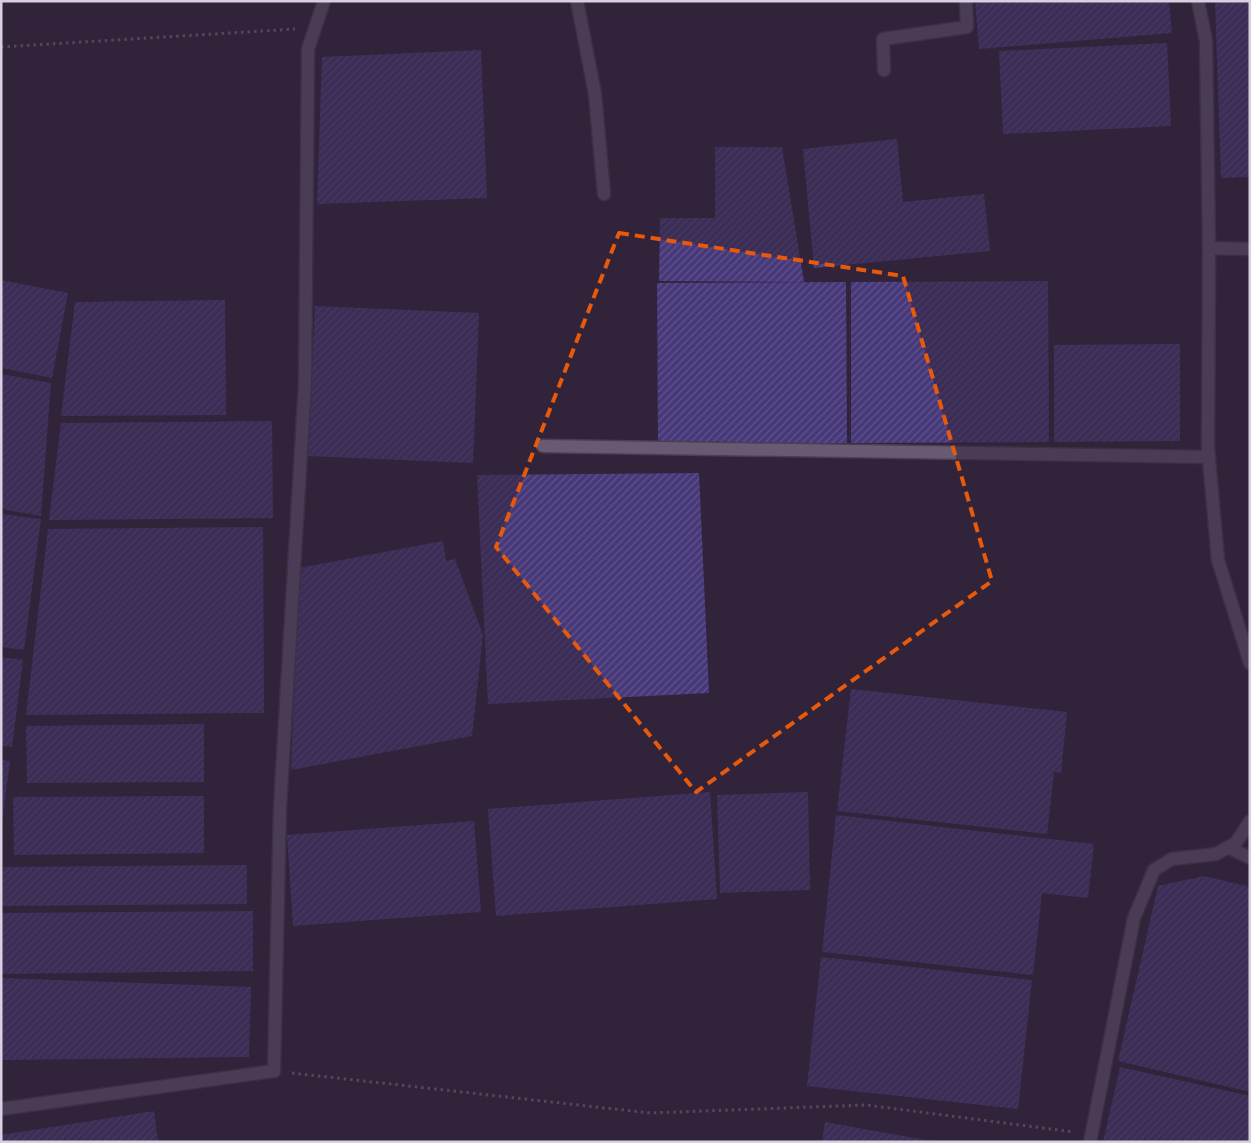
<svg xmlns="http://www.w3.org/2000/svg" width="1251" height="1143" font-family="'Fira Sans',sans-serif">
<defs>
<pattern id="building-hatch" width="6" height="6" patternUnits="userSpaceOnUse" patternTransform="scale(1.25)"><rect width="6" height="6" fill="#473879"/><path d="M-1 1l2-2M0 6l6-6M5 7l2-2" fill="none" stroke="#61548c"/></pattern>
</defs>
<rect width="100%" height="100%" fill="#31243a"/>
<path fill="url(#building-hatch)" d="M975,1H1169L1172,33L979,49Z
M1215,1H1250V177L1221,178Z
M1167,43L1171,126L1003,134L999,51Z
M481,50L487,198L317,204L322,57Z
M897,139L903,202L984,194L990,251L814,268L803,149Z
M715,147H782L804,282L659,281L660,218H715Z
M1,280L68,293L52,378L1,368Z
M1048,281L1049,442L851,443V282Z
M846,282L847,443L658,444L657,283Z
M225,300L226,415L61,416L75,302Z
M315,306L479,313L473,463L308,456Z
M1180,344V441L1054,442V345Z
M1,374L51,383L41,516L1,509Z
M272,421L273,518L49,520L61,423Z
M699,473L709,693L488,704L477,475Z
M1,514L41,519L24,650L1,647Z
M263,527L264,713L26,715L48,529Z
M443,541L446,561L455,559L483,635L472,736L291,770L299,568Z
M1,657L23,660L12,747L1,746Z
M851,689L1067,712L1061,773L1054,772L1047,834L837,811Z
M204,724V782L27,783L26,726Z
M1,760L10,761L2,822H1Z
M710,792L717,899L496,916L488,809Z
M808,792L810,890L720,893L717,795Z
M204,796V853L14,855L13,797Z
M836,815L1094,844L1088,898L1042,893L1033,975L822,952Z
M474,821L481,912L293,926L287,835Z
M247,865V904L3,906V867Z
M1204,876L1250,887V1092L1118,1061L1158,886Z
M253,911V971L1,974V913Z
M821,957L1032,980L1018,1109L807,1086Z
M1,978L251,987L249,1057L1,1060Z
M1120,1067L1250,1096V1142H1103Z
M154,1111L158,1142H1V1135Z
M825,1122L931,1141V1142H822Z"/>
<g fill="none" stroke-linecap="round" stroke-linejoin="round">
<g stroke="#4b3f52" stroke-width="15">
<path id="street" d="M577,1L595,94L604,194
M1198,1L1206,41L1209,248L1208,448L1218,560L1250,663
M884,70L883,39L967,27L966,1
M1209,248L1250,249
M543,446L1209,457
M1228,847L1250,858
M1,1109L274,1071L280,807L305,383L308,49L324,1
M1090,1142L1134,918L1154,870L1172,859L1216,854L1236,843L1250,821"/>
</g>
<path stroke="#7d7285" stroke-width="3" stroke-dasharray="2.5 4" stroke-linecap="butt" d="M1,47L295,29
M292,1073L650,1113L866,1105L1074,1132"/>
<use href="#street" stroke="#695a74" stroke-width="12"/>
</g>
<path d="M0 0H1251V1143H0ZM619,233L903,276L992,581L696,792L496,547Z" fill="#31243a" fill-opacity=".55" fill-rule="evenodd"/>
<path fill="none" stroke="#e8590c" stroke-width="4" stroke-dasharray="10 6" stroke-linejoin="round" d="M619,233L903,276L992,581L696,792L496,547Z"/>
<rect width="1251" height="1143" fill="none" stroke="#d8d0df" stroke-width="5"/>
</svg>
